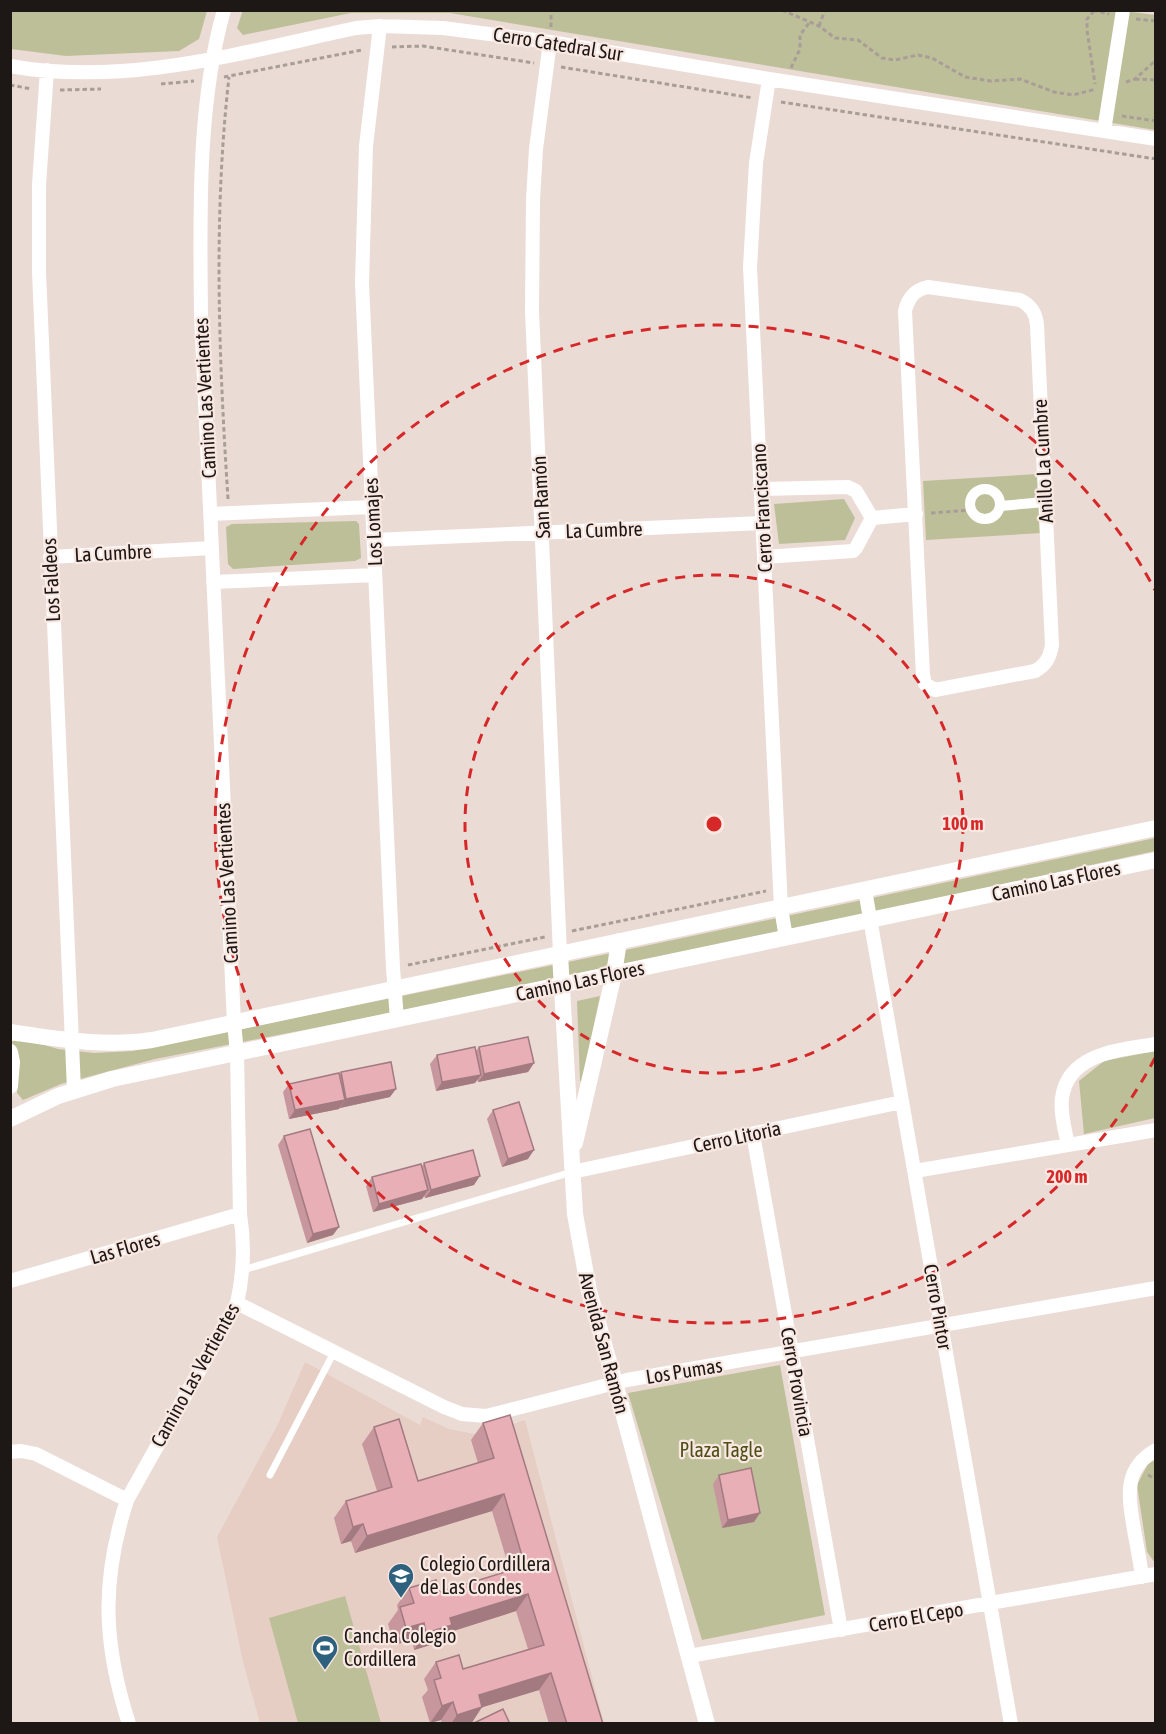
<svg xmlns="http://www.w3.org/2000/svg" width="1166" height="1734" font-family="'Asap Condensed',sans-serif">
<rect width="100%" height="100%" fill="#ebdbd5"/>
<path fill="#e6cec5" d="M305,1362L420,1425L423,1417L449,1429L474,1434L489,1432L525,1420L604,1723H260L243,1662L217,1537L278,1424Z"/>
<path fill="#bdbf98" d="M11,10H207V11L199,39L179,51L66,56L11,49Z
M243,10L1124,11L1155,15V130L450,13H351L243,35L237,28Z
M1038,474L1042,533L926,540L923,481Z
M844,499L855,518L845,540L779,544L774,504Z
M356,521L359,524L361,558L355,561L233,569L228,564L226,527L232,524Z
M1155,838V851L575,977L155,1059L61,1084L23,1100L17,1093L19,1064L12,1042L17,1037L58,1049L94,1053L133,1051L607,954Z
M600,996L582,1081H580L577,1001Z
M1155,1051V1118L1084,1134L1079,1081L1104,1061Z
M780,1365L825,1615L702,1640L628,1393Z
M1155,1460V1563L1147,1552L1137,1485L1148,1464Z
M345,1596L381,1723H298L269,1618Z"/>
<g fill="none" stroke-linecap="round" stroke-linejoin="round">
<path stroke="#a99d98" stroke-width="3" stroke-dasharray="4.5 3" stroke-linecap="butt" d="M782,10L819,26L835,38L858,40L882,58L895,60L918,55L932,58L965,77L991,81L1020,79L1054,92L1073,95L1096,89
M1093,10L1109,14
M1094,11L1087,19V30L1095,84
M1136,19L1156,21
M819,26L825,10
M551,27V10
M392,47L423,46L534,63
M561,67L753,98
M791,68L800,49V35L809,23
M224,77L362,50
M1135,79L1156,80
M1126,82L1135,79L1156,60
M161,84L194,81
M10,85L32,89
M60,90L101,89
M781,102L1156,159
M1122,116L1156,121
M228,499C219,359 213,218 229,77
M931,513L971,510
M572,931L766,891
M408,965L545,937
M1148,1475L1156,1479"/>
<path stroke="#fff" stroke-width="7" d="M243,1270L572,1172
M270,1475L334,1352"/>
<path stroke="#fff" stroke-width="10" d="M970 504a15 15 0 1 1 30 0a15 15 0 1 1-30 0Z
M1000,506L1045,502"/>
<path stroke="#fff" stroke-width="14" d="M380,26L366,146L362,283L393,968L397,1019
M550,42L536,149L533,200L532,311L560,954
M10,66C126,87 244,52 356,28L380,26L443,28L550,42L769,79L1156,139
M47,70L39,185V272L74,1090
M769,79L756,163L750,267L781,908L786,938
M1104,131L1123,10
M928,287L1020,300C1031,305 1036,313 1037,325L1052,645C1050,657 1046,665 1035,671L935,690L925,684L923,675L905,311C908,298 914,290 928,287Z
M761,489L848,487L856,491L872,518
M210,514L372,507
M872,518L916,514
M374,540L762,523
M50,557L212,548
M764,557L853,551L856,548L872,518
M213,582L375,575
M865,890L1011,1724
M753,1134L841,1630
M1068,1145C1065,1130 1060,1113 1062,1098C1068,1053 1120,1050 1156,1044
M915,1171L1156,1130
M572,1172L902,1102
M10,1281L240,1214
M237,1303L444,1407L462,1414L486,1416L627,1380L1156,1288
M10,1452L21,1451L36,1454L127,1500
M1142,1577C1140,1561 1137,1546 1134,1530C1129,1498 1122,1469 1156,1450
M689,1656L1156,1574
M129,1724C103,1643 101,1581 127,1500L237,1303C244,1272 245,1245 240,1214L237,1053L234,1023L201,315C200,218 197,104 224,10"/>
<path stroke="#fff" stroke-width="16" d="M560,954L575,1214L589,1291L615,1383L707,1724
M10,1032C58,1039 104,1047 152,1040L1156,828
M10,1052L12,1062L10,1086
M10,1119L58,1096L112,1079L1156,860
M575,1143L614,974L619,941"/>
</g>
<path fill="#c8969d" d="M479,1047L534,1063L528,1072L478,1082L477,1079L475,1083L436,1091L430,1064L437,1055L476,1051Z
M341,1072L390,1097L340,1108V1107L339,1109L289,1119L283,1092L289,1084L340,1074Z
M493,1110L528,1159L502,1167L487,1119Z
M284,1136L333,1235L307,1243L278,1145Z
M424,1163L474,1185L425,1198L424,1196L422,1199L373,1212L366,1186L372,1177L422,1166Z
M483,1423L603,1724H549L539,1690L482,1707L471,1724H442L441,1720L430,1723L422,1697L428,1690L424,1679L436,1662L463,1669L528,1649L516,1611L447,1633L440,1642L414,1650L412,1640L394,1645L388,1624L398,1610L397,1605L409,1588L440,1592L510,1571L492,1511L355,1553L351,1541L341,1544L334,1518L346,1501L377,1491L362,1444L374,1427L418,1481L478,1463L471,1440Z
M719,1475L754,1522L722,1528L713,1484Z"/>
<path fill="#a27a80" d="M534,1063L528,1072L478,1082L484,1074Z
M481,1075L475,1083L436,1091L442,1082Z
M396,1089L390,1097L340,1108L346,1099Z
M345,1100L339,1109L289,1119L295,1110Z
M534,1150L528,1159L502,1167L508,1159Z
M480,1176L474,1185L425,1198L431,1190Z
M428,1190L422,1199L373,1212L379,1204Z
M339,1227L333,1235L307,1243L313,1234Z
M504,1494L492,1511L355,1553L367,1536Z
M760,1513L754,1522L722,1528L728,1520Z
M363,1524L351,1541L341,1544L353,1527Z
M528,1594L516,1611L447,1633L440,1642L414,1650L426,1633L450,1618Z
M424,1623L412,1640L394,1645L406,1628Z
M551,1673L539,1690L467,1712L479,1695Z
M453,1702L441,1720L430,1723L442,1706Z
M482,1707L471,1724H451L457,1715Z"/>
<path fill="#e8afb7" stroke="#a27a80" stroke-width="1.5" d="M528,1037L534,1063L484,1074L479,1047Z
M475,1047L481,1075L442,1082L437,1055Z
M391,1062L396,1089L346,1099L341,1072Z
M339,1073L345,1100L295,1110L289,1084Z
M519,1102L534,1150L508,1159L493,1110Z
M310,1129L339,1227L313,1234L284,1136Z
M473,1150L480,1176L431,1190L424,1163Z
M421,1164L428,1190L379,1204L372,1177Z
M510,1415L603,1724H567L551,1673L479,1695L482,1707L457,1715L453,1702L442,1706L434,1680L441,1678L436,1662L459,1655L463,1669L544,1645L528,1594L450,1618L452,1625L426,1633L424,1623L406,1628L400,1607L414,1603L409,1588L436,1580L440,1592L525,1566L504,1494L367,1536L363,1524L353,1527L346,1501L392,1487L374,1427L399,1419L418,1481L494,1458L483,1423Z
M751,1468L760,1513L728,1520L719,1475Z
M503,1709L510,1724H472Z"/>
<g fill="none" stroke="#d62828" stroke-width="3" stroke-dasharray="10 8">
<circle cx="714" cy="824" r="249"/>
<path d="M1155 1058A499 499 0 1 1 1155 590"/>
</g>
<defs>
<g id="school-pin" transform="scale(1.35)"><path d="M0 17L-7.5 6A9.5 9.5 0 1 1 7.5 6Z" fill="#2d617d" stroke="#f9e8e2"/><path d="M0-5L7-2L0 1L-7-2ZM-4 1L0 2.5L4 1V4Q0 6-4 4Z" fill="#fff"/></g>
<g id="stadium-pin" transform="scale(1.35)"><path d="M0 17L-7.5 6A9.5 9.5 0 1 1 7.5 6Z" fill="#2d617d" stroke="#f9e8e2"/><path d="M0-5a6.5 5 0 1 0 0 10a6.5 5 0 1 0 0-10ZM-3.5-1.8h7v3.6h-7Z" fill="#fff"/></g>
</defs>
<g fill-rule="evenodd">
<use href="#school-pin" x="401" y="1576"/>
<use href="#stadium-pin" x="325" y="1648"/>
</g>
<g text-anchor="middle" stroke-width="4.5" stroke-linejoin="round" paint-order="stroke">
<g font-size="20" fill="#1d1715" stroke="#f9e8e2">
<text transform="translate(558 44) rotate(9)" y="7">Cerro Catedral Sur</text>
<text transform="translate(205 398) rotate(-93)" y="7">Camino Las Vertientes</text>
<text transform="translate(1043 461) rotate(-93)" y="7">Anillo La Cumbre</text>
<text transform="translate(541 497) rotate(-93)" y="7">San Ramón</text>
<text transform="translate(762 508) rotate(-93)" y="7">Cerro Franciscano</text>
<text transform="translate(373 522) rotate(-93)" y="7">Los Lomajes</text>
<text transform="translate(604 530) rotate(-2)" y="7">La Cumbre</text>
<text transform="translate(113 553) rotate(-3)" y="7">La Cumbre</text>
<text transform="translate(51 580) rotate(-93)" y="7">Los Faldeos</text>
<text transform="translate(1056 881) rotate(-12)" y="7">Camino Las Flores</text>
<text transform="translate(227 883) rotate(-93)" y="7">Camino Las Vertientes</text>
<text transform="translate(580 981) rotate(-12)" y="7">Camino Las Flores</text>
<text transform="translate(737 1137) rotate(-12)" y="7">Cerro Litoria</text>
<text transform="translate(125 1248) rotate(-16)" y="7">Las Flores</text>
<text transform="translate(938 1307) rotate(80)" y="7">Cerro Pintor</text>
<text transform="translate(604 1343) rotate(75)" y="7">Avenida San Ramón</text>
<text transform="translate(684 1371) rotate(-9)" y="7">Los Pumas</text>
<text transform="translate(195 1375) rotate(-61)" y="7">Camino Las Vertientes</text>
<text transform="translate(797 1382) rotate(80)" y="7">Cerro Provincia</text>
<text transform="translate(916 1617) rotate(-10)" y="7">Cerro El Cepo</text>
</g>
<g font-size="20" fill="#4e4f16" stroke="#f9e8e2">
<text x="721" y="1457">Plaza Tagle</text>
</g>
<g font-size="20" fill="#1d1715" stroke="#f9e8e2" text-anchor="start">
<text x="420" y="1571">Colegio Cordillera<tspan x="420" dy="23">de Las Condes</tspan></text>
<text x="344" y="1643">Cancha Colegio<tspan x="344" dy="23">Cordillera</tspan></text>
</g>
</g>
<circle cx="714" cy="824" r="9" fill="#d62828" stroke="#f9e8e2" stroke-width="3"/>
<g font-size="18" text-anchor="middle" font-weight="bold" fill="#d62828" stroke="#f9e8e2" stroke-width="4.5" stroke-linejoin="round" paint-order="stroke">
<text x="963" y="830">100 m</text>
<text x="1067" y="1183">200 m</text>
</g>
<rect width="1166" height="1734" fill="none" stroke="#1d1715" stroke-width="24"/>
</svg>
